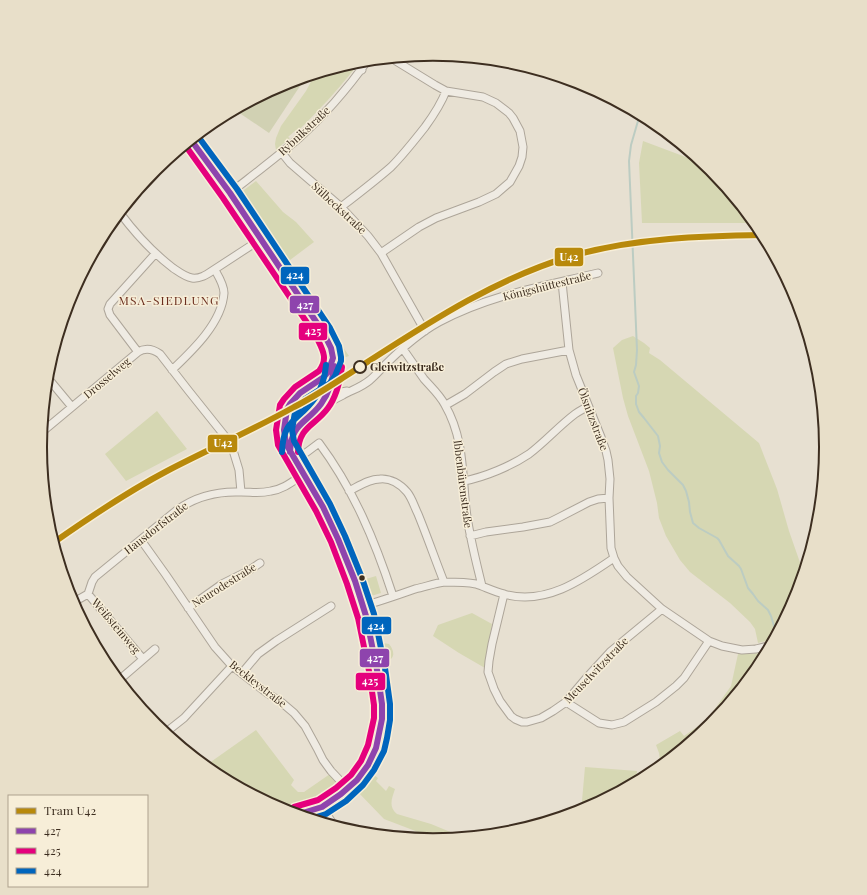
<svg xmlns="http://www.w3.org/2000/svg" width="867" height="895" font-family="'Playfair Display',serif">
<rect width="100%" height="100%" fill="#e7e0d1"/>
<path fill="#d6d7b3" d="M350,64L355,68C337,91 318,111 298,131L296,130L288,137L290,138L276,150L275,144L276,138L281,126L306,91L315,74Z
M643,141L699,162V159L712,169L756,223H642L639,163Z
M256,181L283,212L296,222L314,242L286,263L241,196L240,193Z
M335,335L349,356L343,358L339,355L337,347L333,337Z
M633,336L644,343L650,348L649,353L660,360L759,443L777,489L789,531L804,574L797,598L775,639L758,643L755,629L750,622L730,603L690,572L680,560L666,536L659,518L657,503L649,471L628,416L623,398L613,348L622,340Z
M314,387C319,387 322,387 324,392C321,400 308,416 300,419C297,421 296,420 293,419L290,413L296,403L303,394Z
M157,411L187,449L126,481L105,454Z
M376,576L381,593L371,596L366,579Z
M472,613L492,624L485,668L459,653L433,636L438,625Z
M383,643L389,644C394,650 396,658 387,661L382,659L379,646Z
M763,652L767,655L761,666L712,726L661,767L659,753L656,745L680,731L684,736L707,720L731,686L738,654H752Z
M256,730L294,780L291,785L298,792H304L330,774L340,787L320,800L285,812L215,775L205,766Z
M585,767L637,771L636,783L581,812Z
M371,773L378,778L376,781L386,791L389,786L395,789C392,798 388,807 397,814L431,824L465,838L439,840L384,819L357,791Z"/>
<path fill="#d1d1b3" d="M306,77L269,133L235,110L283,84Z"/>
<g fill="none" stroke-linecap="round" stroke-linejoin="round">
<path stroke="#bcccc2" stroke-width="2" d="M640,114L631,145L629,161L637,350L636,365L634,372L639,386L638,393L636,396V404L639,412L644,418L658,436L660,446L659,453L662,462L668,470L683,485L686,491L689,502L690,512L693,523L699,528L717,538L719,540L728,556L739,566L741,569L748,588L753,594L758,601L768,610L771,616L777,636"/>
<g stroke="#ada599" stroke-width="9">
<path id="minor" d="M352,63L362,70
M191,140L230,193L323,332C340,359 336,389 314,411C300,427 290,426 290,451
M282,153L290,163L341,207L368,236L381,253L425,331
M230,193C253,175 277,157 299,138C325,115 348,88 368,60
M341,207C358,194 375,181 391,167C403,155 414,141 425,127C433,116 441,104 446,91
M120,213C135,233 152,252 173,268C179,272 185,277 192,278C200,279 206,275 212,271L261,239
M381,253L419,227L436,218L479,202L496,194L510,182L519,166L522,157L523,147L520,131L513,118L509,113L496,103L483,97L446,91L435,85L391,58
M562,282L569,350L576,375L601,437L606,451L608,460L610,479L609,498L611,548L614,558L618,566L627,577L662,609L709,641L722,646L742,650L756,649L772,645
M403,349C410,359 417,369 424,379C431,387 440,395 445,405C464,438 462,472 466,509C469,535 476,561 482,586
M138,352L110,315L108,309L110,304L155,254
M172,370C192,351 222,323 224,293C224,285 219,277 215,270
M47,377L72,407
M315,383L341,392L347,391
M446,405L465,394L494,372L506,364L522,359L569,350
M320,408C327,403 335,399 343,395C352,390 362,387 370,380C375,376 380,370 385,365C401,349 419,333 439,322C489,295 544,286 598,273
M42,432L138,352C146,347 153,349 160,354L188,390L224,435L232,447L239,470L241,492
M294,460L307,452L319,443C354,490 375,541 393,596
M464,481C485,477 511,466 529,454C545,442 559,426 575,414C579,411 584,409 588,406
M349,491C359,486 369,479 380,479C390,478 400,484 407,492C412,498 414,506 418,514C427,536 435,559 444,582
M470,536L486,532L523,527L550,522L560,517L589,502L598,499L609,498
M141,540L166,575L215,647L232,666L267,693L281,702L294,713L305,726L317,748L323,760L331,771L348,789
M88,594L143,659
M504,594L492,644L489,661L488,672L494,689L500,701L511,716L515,719L522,722H527L541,718L553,711L566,702L588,676L610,652L662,609
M72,603L88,594L92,582L95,577L177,510C196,496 217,491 241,492C252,492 259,494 271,491C284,489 293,481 304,474
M363,606C381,601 398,595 415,589C425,587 435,583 445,582C455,582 466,582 476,584C485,587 495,592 504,594C545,606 582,580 614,558
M188,608L222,584L248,571L260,563
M242,673L258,654L276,641L331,606
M118,681L155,649
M566,702L599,723L612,725L624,722L656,702L676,686L684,678L709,641
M165,733L184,718L232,666
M322,807L335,827
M296,815L322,807L341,794L357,780L368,765L376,748L379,736L382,719V704L377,670L366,616L355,581L338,539L323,507L286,444L284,430L287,409L290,404L300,393L324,377L328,372L333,358"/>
</g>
<use href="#minor" stroke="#efebe3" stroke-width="7"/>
<g stroke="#f7eed8" stroke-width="9">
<path id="bus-1" d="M191,140L230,193L323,332L331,348L333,358L328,372L324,377L300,393L290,404L287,409L284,430L286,444L323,507L338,539L355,581L366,616L377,670L382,704V719L376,748L368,765L357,780L341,794L322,807L296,815
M290,452C291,423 306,424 321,404C329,393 333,379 334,366"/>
</g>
<g stroke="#f7eed8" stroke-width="9">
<path id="bus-2" d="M185,145L223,198L316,336C322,349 329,358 319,371L295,387L284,399L280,405L276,430L278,445L316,511L331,542L347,584L358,618L369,671L374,705V718L368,745L361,761L351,775L336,788L318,800L294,807
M298,452C299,426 315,426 328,408C337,396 340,381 342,367"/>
</g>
<g stroke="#f7eed8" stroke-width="9">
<path id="bus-3" d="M197,135L237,189L330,328L339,346L341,357V361L335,376L330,383L305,399L295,412L292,430L294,441L330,504L345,536L362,578L374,614L385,668L390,704V720L387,738L384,751L374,770L363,785L346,801L326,814L310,819
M282,452C283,418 299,421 315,398C322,388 325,377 326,365"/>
</g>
<use href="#bus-1" stroke="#8e44ad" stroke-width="6"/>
<use href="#bus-2" stroke="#e5007d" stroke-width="6"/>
<use href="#bus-3" stroke="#0065bd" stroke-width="6"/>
<g stroke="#f7eed8" stroke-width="9">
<path id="tram-1" d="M53,543C90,517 127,492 167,471C209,449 253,430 294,407C314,397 333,384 352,372C422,327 494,278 575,255C637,238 701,236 764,235"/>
</g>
<use href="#tram-1" stroke="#b8890b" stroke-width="6"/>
</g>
<circle fill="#f7eed8" stroke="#3d2e20" stroke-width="2" cx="360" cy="367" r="6"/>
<circle fill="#3d2e20" stroke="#f7eed8" stroke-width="1.5" cx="362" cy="578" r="3.5"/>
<g text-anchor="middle" stroke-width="3" stroke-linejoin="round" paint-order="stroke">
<g font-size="11" fill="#3d2e20" stroke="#f7eed8">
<text transform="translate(304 131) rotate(-43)" y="4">Rybnikstraße</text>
<text transform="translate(339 208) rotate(43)" y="4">Sülbeckstraße</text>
<text transform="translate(547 286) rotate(-14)" y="4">Königshüttestraße</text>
<text transform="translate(107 378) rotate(-40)" y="4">Drosselweg</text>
<text transform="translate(593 419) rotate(69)" y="4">Ölsnitzstraße</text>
<text transform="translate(463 484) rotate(83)" y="4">Ibbenbürenstraße</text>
<text transform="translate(156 528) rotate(-38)" y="4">Hausdorfstraße</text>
<text transform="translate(224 585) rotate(-32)" y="4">Neurodestraße</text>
<text transform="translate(116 626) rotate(50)" y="4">Weißsteinweg</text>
<text transform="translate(596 670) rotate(-46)" y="4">Meuselwitzstraße</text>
<text transform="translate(258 684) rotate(38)" y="4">Beckleystraße</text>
</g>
<g font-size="11" font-weight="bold" fill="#3d2e20" stroke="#f7eed8" text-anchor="start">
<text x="370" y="371">Gleiwitzstraße</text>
</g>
<g font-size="12" letter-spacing="1" fill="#6b2e1e" stroke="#f7eed8">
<text x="169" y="305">MSA-SIEDLUNG</text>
</g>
</g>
<path d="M0 0H867V895H0ZM47 447a386 386 0 1 1 772 0a386 386 0 1 1-772 0Z" fill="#e8dfc9" fill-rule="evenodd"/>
<path fill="none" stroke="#3d2e20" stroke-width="2" d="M47 447a386 386 0 1 1 772 0a386 386 0 1 1-772 0Z"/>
<g stroke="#f7eed8" stroke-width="1.5">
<rect x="554" y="247" width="30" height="20" rx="4" fill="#b8890b"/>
<rect x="280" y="266" width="30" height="19" rx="4" fill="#0065bd"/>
<rect x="289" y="295" width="31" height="19" rx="4" fill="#8e44ad"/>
<rect x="298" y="322" width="30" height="19" rx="4" fill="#e5007d"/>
<rect x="207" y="434" width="31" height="19" rx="4" fill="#b8890b"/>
<rect x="361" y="616" width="31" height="19" rx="4" fill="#0065bd"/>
<rect x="359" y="648" width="31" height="20" rx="4" fill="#8e44ad"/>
<rect x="355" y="672" width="31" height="19" rx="4" fill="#e5007d"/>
</g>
<g font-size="11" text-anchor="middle" font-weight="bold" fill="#fff">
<text x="569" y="261">U42</text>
<text x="295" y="279">424</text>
<text x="305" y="309">427</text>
<text x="313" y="335">425</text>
<text x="223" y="447">U42</text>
<text x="376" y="630">424</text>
<text x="375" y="662">427</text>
<text x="370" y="685">425</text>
</g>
<rect x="8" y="795" width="140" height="92" fill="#f7eed8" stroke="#ada18e"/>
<rect x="16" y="808" width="20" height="6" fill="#b8890b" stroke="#ada18e"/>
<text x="44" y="815" font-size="12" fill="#3d2e20">Tram U42</text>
<rect x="16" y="828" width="20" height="6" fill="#8e44ad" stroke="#ada18e"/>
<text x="44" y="835" font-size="12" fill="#3d2e20">427</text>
<rect x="16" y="848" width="20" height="6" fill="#e5007d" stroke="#ada18e"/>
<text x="44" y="855" font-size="12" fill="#3d2e20">425</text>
<rect x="16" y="868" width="20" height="6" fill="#0065bd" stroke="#ada18e"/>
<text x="44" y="875" font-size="12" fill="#3d2e20">424</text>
</svg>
